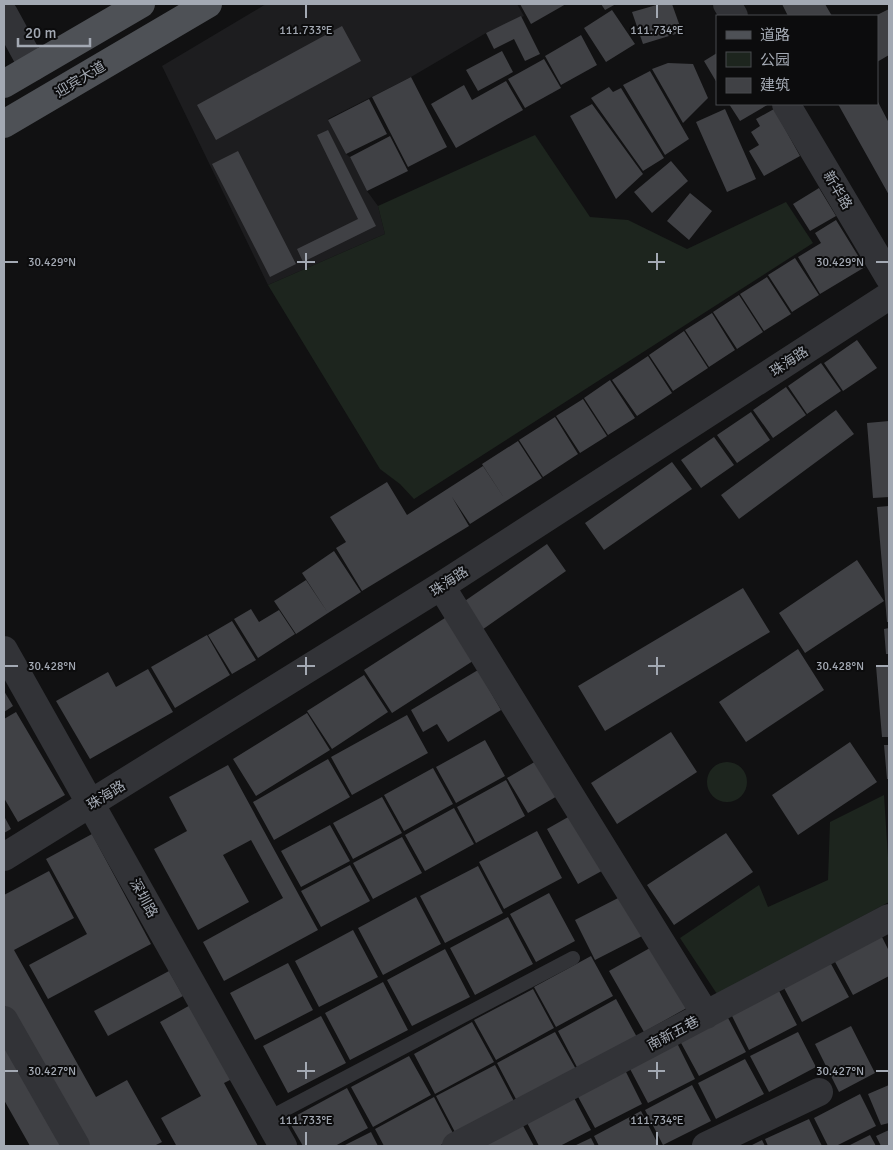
<svg xmlns="http://www.w3.org/2000/svg" width="893" height="1150" font-family="Signika,'Noto Sans SC',sans-serif">
<rect width="100%" height="100%" fill="#111112"/>
<path fill="#1d1d1f" d="M266,4H517L524,16L486,33L411,77L328,119L346,154L350,157L367,191L378,206L385,234L268,285L162,66Z"/>
<path fill="#1d251e" d="M535,135L590,217L628,220L687,249L786,202L813,243L414,499L400,484L380,469L268,285L385,234L378,206Z
M707 782a20 20 0 1 1 40 0a20 20 0 1 1-40 0Z
M884,795L889,873V902L717,994L680,938L759,885L768,907L828,880L830,822Z"/>
<path fill="#404145" d="M520,4H566L531,24Z
M601,4H616L605,10Z
M660,4H672L682,32L643,44L632,12Z
M782,4H825L832,16H788Z
M889,9V55L877,62V15Z
M612,10L635,44L606,62L584,28Z
M521,16L540,54L525,61L514,39L494,49L486,33Z
M342,26L361,61L216,140L197,105Z
M581,35L597,65L561,85L545,56Z
M502,51L513,72L478,91L466,70Z
M717,53V83L704,61Z
M544,59L561,88L525,108L508,79Z
M668,63L693,64L708,98L683,123L652,69Z
M650,71L689,139L665,155L623,85Z
M411,77L447,147L408,167L372,97Z
M506,81L523,110L456,148L431,104L464,85L472,100Z
M609,87L613,92L621,88L664,158L643,171L591,98Z
M369,99L387,134L346,154L328,120Z
M877,100L889,123V195L838,104H877Z
M592,104L643,174L616,199L570,116Z
M729,104H769L740,121Z
M725,109L756,179L727,192L696,122Z
M774,109L800,156L764,176L749,151L759,145L751,132L760,126L756,119Z
M328,130L376,226L303,262L297,249L358,219L317,135Z
M390,136L408,171L367,191L350,157Z
M238,151L296,264L270,277L212,164Z
M671,161L688,181L652,213L634,192Z
M819,188L836,216L810,231L793,204Z
M690,193L712,211L689,240L667,221Z
M836,220L865,267L820,294L798,257L821,243L815,233Z
M795,258L819,295L792,312L768,275Z
M767,277L791,314L764,331L740,294Z
M739,295L763,332L737,349L713,312Z
M712,313L735,350L709,367L685,330Z
M684,331L708,368L673,391L649,355Z
M857,340L877,368L843,391L824,363Z
M648,356L672,393L637,416L612,380Z
M821,363L841,391L807,414L788,386Z
M610,380L635,418L608,435L584,398Z
M786,387L806,415L773,438L753,410Z
M583,399L607,436L580,453L556,416Z
M836,410L854,434L739,519L721,495Z
M751,412L770,440L737,463L717,435Z
M555,417L578,454L543,477L519,440Z
M889,421V497L873,498L867,423Z
M714,437L734,465L701,488L681,460Z
M518,441L542,478L506,501L482,464Z
M672,462L692,489L604,550L585,523Z
M483,466L506,501L470,524L452,497L469,526L362,591L336,548L346,542L330,517L387,482L407,515Z
M889,506V622H887L877,507Z
M547,544L566,571L479,632L459,605Z
M334,551L361,592L328,613L302,573Z
M857,560L884,601L805,653L779,613Z
M306,580L328,613L296,634L274,601Z
M743,588L770,632L605,731L578,686Z
M251,609L259,622L279,610L295,634L258,658L234,619Z
M448,616L476,659L392,713L364,670Z
M232,621L256,660L232,674L208,635Z
M889,628V654H886L884,629Z
M207,635L230,675L175,708L151,667Z
M798,649L824,690L746,742L719,702Z
M889,665V737H882L876,666Z
M148,669L173,712L90,759L56,701L108,672L116,687Z
M478,670L501,710L448,742L437,724L423,732L411,710Z
M364,675L388,712L332,749L307,711Z
M4,691L13,706L4,712Z
M16,712L65,795L18,822L4,798V719Z
M307,713L330,750L256,796L233,759Z
M407,715L428,753L352,795L331,757Z
M671,732L697,772L617,824L591,783Z
M485,740L505,776L456,803L436,767Z
M850,742L877,782L798,835L772,795Z
M884,745H889V779H887Z
M328,759L350,797L274,840L253,802Z
M538,760L559,795L528,813L507,778Z
M228,765L318,930L224,981L203,942L283,898L251,840L223,855L249,902L198,930L154,849L187,831L169,797Z
M433,768L453,804L404,831L384,795Z
M506,780L525,816L476,843L457,807Z
M382,797L402,833L353,859L333,823Z
M454,808L474,844L425,871L405,835Z
M577,812L609,867L578,884L547,829Z
M4,816L11,829L4,833Z
M330,825L350,861L301,887L281,851Z
M537,831L562,878L504,909L479,862Z
M726,833L753,872L674,925L647,885Z
M92,834L151,944L48,999L29,965L87,934L46,859Z
M402,837L422,873L373,899L353,863Z
M350,865L370,901L321,927L301,891Z
M478,866L503,913L445,943L420,896Z
M49,871L74,918L14,950L96,1097L127,1080L162,1142L154,1146H83L4,1004V895Z
M549,893L575,941L536,962L510,914Z
M624,895L644,935L595,960L575,920Z
M416,897L441,944L383,975L358,928Z
M508,917L533,964L475,995L450,948Z
M353,930L378,977L319,1007L295,961Z
M881,935L889,951V976L853,995L834,960Z
M657,944L692,1005L644,1032L609,971Z
M445,949L470,997L412,1026L387,980Z
M591,956L613,996L556,1027L534,987Z
M830,962L849,997L802,1022L783,986Z
M288,963L313,1010L255,1040L230,993Z
M169,971L183,996L108,1036L94,1011Z
M383,982L408,1030L350,1060L325,1013Z
M533,989L554,1028L496,1060L474,1020Z
M778,989L797,1025L749,1050L731,1014Z
M616,999L638,1039L579,1071L558,1031Z
M194,1003L236,1077L224,1083L258,1146H173L176,1145L161,1118L201,1096L160,1022Z
M321,1016L346,1063L288,1093L263,1046Z
M727,1016L746,1052L699,1076L680,1041Z
M472,1022L494,1062L435,1094L414,1054Z
M851,1026L875,1073L839,1092L815,1044Z
M555,1032L577,1071L518,1103L497,1063Z
M798,1032L816,1067L769,1092L750,1056Z
M4,1035L65,1146H30L4,1100Z
M677,1043L695,1079L648,1103L629,1067Z
M409,1056L431,1095L373,1127L351,1087Z
M745,1059L764,1094L716,1119L698,1083Z
M495,1065L516,1105L457,1136L436,1096Z
M624,1068L642,1104L595,1128L576,1093Z
M692,1085L711,1121L663,1145L645,1110Z
M889,1085V1123L881,1125L868,1094Z
M347,1088L368,1128L335,1146H303L288,1120Z
M572,1094L591,1130L560,1146H539L525,1119Z
M860,1094L876,1126L836,1146H828L814,1118Z
M434,1097L455,1137L439,1146H384L375,1129Z
M641,1111L659,1146H599L594,1136Z
M809,1119L822,1146H768L765,1139Z
M521,1122L534,1146H475Z
M889,1130V1146H881L876,1136Z
M371,1132L378,1146H343Z
M870,1135L876,1146H848Z
M591,1138L595,1146H574Z
M762,1140L765,1146H750Z"/>
<g fill="none" stroke-linecap="round" stroke-linejoin="round">
<path stroke="#323337" stroke-width="14" d="M267,1119L573,958"/>
<path stroke="#323337" stroke-width="28" d="M727,4L734,16
M4,14L33,67
M786,104L889,277
M441,586L706,1015
M4,650L283,1146
M4,857L441,586L889,296
M4,1020L76,1146
M456,1146L889,918
M706,1146L819,1092"/>
<path stroke="#4e5156" stroke-width="28" d="M4,84L141,4
M4,124L208,4"/>
</g>
<path fill="none" stroke="#a3a9b3" stroke-width="2" d="M306,5V18M657,5V18M306,253V270M657,253V270M5,262H18M297,262H315M648,262H665M876,262H888M306,657V675M657,657V675M5,666H18M297,666H315M648,666H665M876,666H888M306,1062V1079M657,1062V1079M5,1071H18M297,1071H315M648,1071H665M876,1071H888M306,1132V1145M657,1132V1145"/>
<g text-anchor="middle" stroke-width="4" stroke-linejoin="round" paint-order="stroke">
<g font-size="14" fill="#a3a9b3" stroke="#0c0c0d">
<text transform="translate(80 79) rotate(-31)" y="5">迎宾大道</text>
<text transform="translate(838 190) rotate(59)" y="5">新华路</text>
<text transform="translate(789 361) rotate(-33)" y="5">珠海路</text>
<text transform="translate(449 581) rotate(-33)" y="5">珠海路</text>
<text transform="translate(106 795) rotate(-32)" y="5">珠海路</text>
<text transform="translate(144 898) rotate(61)" y="5">深圳路</text>
<text transform="translate(673 1033) rotate(-28)" y="5">南新五巷</text>
</g>
</g>
<g font-size="12" text-anchor="middle" fill="#a3a9b3" stroke="#0c0c0d" stroke-width="4" stroke-linejoin="round" paint-order="stroke">
<text x="306" y="34">111.733°E</text>
<text x="657" y="34">111.734°E</text>
<text x="52" y="266">30.429°N</text>
<text x="840" y="266">30.429°N</text>
<text x="52" y="670">30.428°N</text>
<text x="840" y="670">30.428°N</text>
<text x="52" y="1075">30.427°N</text>
<text x="840" y="1075">30.427°N</text>
<text x="306" y="1124">111.733°E</text>
<text x="657" y="1124">111.734°E</text>
</g>
<rect width="893" height="1150" fill="none" stroke="#a3a9b3" stroke-width="10"/>
<rect x="716" y="15" width="162" height="90" fill="#0c0c0d" stroke="#484b4f"/>
<rect x="726" y="31" width="25" height="8" fill="#4e5156" stroke="#484b4f"/>
<text x="760" y="40" font-size="15" fill="#a3a9b3">道路</text>
<rect x="726" y="52" width="25" height="15" fill="#1d251e" stroke="#484b4f"/>
<text x="760" y="65" font-size="15" fill="#a3a9b3">公园</text>
<rect x="726" y="78" width="25" height="15" fill="#404145" stroke="#484b4f"/>
<text x="760" y="90" font-size="15" fill="#a3a9b3">建筑</text>
<path d="M18 38v8h72v-8" fill="none" stroke="#a3a9b3" stroke-width="2.5"/>
<text x="25" y="38" font-size="15" fill="#a3a9b3" stroke="#0c0c0d" stroke-width="4" paint-order="stroke">20 m</text>
</svg>
